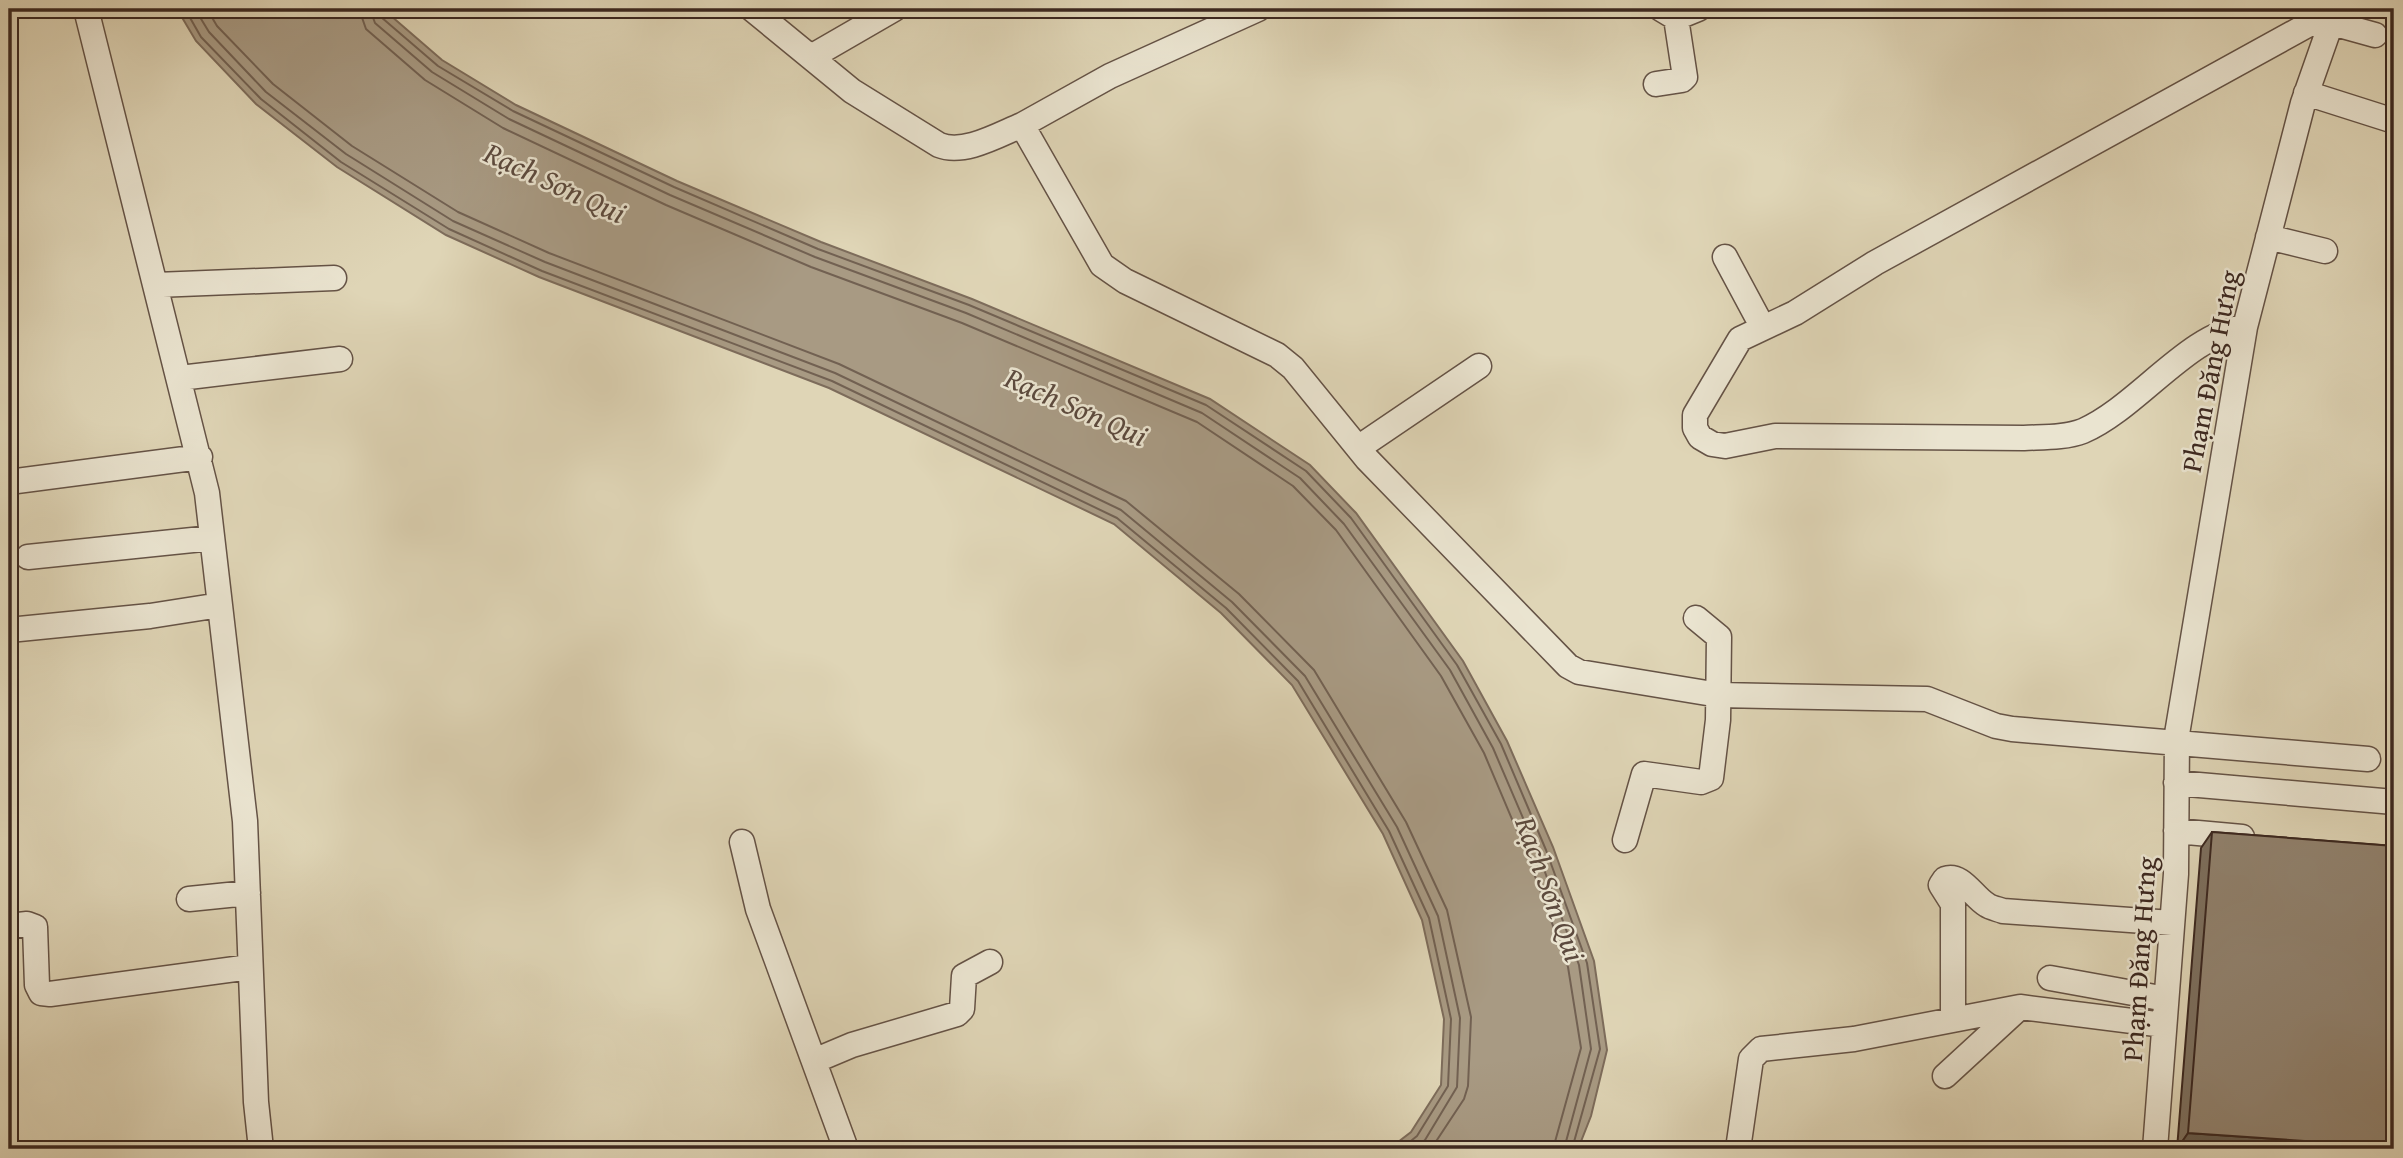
<svg xmlns="http://www.w3.org/2000/svg" width="2403" height="1158" font-family="'Gentium Book Plus',serif">
<rect width="100%" height="100%" fill="#dfd5b6"/>
<filter id="stains"><feTurbulence type="fractalNoise" baseFrequency=".00286" numOctaves="4"/><feColorMatrix values="0 0 0 0 .2 0 0 0 0 .09 0 0 0 0 .02 0 0 0 .5 -.17"/></filter>
<radialGradient id="worn" r=".72"><stop offset=".6" stop-color="#630" stop-opacity="0"/><stop offset="1" stop-color="#630" stop-opacity=".3"/></radialGradient>
<path fill="#a89a83" stroke="#7d6c5b" stroke-width="2" d="M177,9H383L442,60L516,105L677,181L821,242L972,299L1210,399L1310,465L1356,513L1463,661L1507,741L1553,847L1594,961L1607,1050L1591,1116L1578,1149H1389L1411,1132L1441,1085L1444,1019L1422,920L1383,834L1292,685L1221,613L1114,524L829,388L539,277L446,235L337,167L256,104L196,41Z"/>
<g fill="none" stroke-linecap="round" stroke-linejoin="round">
<path stroke="#726152" stroke-width="2" d="M185,9L201,37L261,99L341,162L449,229L542,271L832,381L1117,518L1226,608L1298,681L1389,831L1429,918L1451,1019L1448,1086L1417,1136L1401,1149
M195,9L209,32L266,92L346,154L453,221L545,262L835,373L1121,510L1232,602L1305,676L1397,827L1438,916L1460,1018L1457,1087L1425,1140L1415,1149
M207,9L217,26L273,84L352,146L458,212L549,253L839,364L1126,501L1239,594L1314,670L1406,822L1447,910L1471,1017L1468,1086L1464,1099L1431,1149
M359,9L366,29L425,80L503,128L666,205L811,267L962,323L1197,422L1293,486L1336,530L1441,676L1484,753L1528,857L1568,967L1581,1048L1553,1149
M370,9L375,23L432,72L509,119L670,195L815,257L966,313L1202,413L1300,478L1344,524L1450,670L1493,748L1538,853L1579,965L1591,1049L1564,1149
M379,9L381,17L438,66L513,111L674,187L818,249L969,305L1206,405L1306,471L1351,518L1457,665L1501,744L1546,850L1587,963L1600,1049L1572,1149"/>
<g stroke="#655346" stroke-width="27">
<path id="minor" d="M86,9L207,493L245,821L256,1102L261,1149
M752,9L852,91L939,145C964,155 998,135 1022,125L1102,265L1125,281L1277,355L1293,368L1367,459L1568,666L1579,672L1719,695L1927,699L1996,726L2012,729L2368,759
M1661,9L1676,18L1698,9
M811,57L894,9
M1656,84L1682,80L1685,77L1676,18
M2306,93L2394,121
M1022,125L1110,76L1258,9
M2268,237L2325,251
M1725,257L1762,326
M156,285L334,278
M2245,327C2188,334 2138,407 2083,431C2065,438 2042,437 2024,438L1775,436L1725,446L1712,444L1700,437L1695,428V415L1740,339L1795,313L1875,263L2313,22L2321,20L2375,35
M180,378L340,359
M1358,448L1479,366
M9,482L200,457
M28,557L212,538
M9,630L150,616L220,605
M2176,783L2394,802
M2176,831L2242,837
M1625,840L1644,774L1701,782L1711,778L1718,720L1719,637L1696,618
M742,842L758,909L846,1149
M189,899L248,893
M9,926L27,924L35,927L37,985L41,993L50,994L250,967
M2050,978L2166,999
M1953,1019V904L1941,885L1945,879C1962,873 1973,897 1987,905C1991,908 1998,909 2003,911L2172,923
M814,1061L852,1045L957,1014L962,1009L964,976L990,962
M1945,1076L2019,1008
M1738,1149L1751,1059L1761,1049L1854,1039L2020,1007L2164,1025
M2155,1149L2176,874L2177,734L2245,327L2303,103L2336,9"/>
</g>
<use href="#minor" stroke="#eae4d0" stroke-width="24"/>
</g>
<path fill="#7d705f" stroke="#3c2820" stroke-width="2" d="M2212,832L2394,846L2177,1149L2201,848Z"/>
<path fill="#665b4d" stroke="#3c2820" stroke-width="2" d="M2188,1133L2394,1147V1149H2177Z"/>
<path fill="#91826e" stroke="#3c2820" stroke-width="2" d="M2212,832L2394,846V1147L2188,1133Z"/>
<g text-anchor="middle" stroke-width="5" stroke-linejoin="round" paint-order="stroke">
<g font-size="28" fill="#3c2820" stroke="#eae4d0">
<text transform="translate(2210 371) rotate(-79)" y="10">Phạm Đăng Hưng</text>
<text transform="translate(2139 959) rotate(-86)" y="10">Phạm Đăng Hưng</text>
</g>
<g font-size="30" font-style="italic" fill="#5c4a3e" stroke="#eae4d0">
<text transform="translate(555 183) rotate(25)" y="10">Rạch Sơn Qui</text>
<text transform="translate(1076 407) rotate(24)" y="10">Rạch Sơn Qui</text>
<text transform="translate(1550 889) rotate(70)" y="10">Rạch Sơn Qui</text>
</g>
</g>
<rect width="2403" height="1158" fill="none" stroke="#dfd5b6" stroke-width="35"/>
<rect x="10" y="10" width="2382" height="1137" fill="none" stroke="#3c2820" stroke-width="3.5"/>
<rect x="18" y="18" width="2368" height="1123" fill="none" stroke="#3c2820" stroke-width="2"/>
<rect width="100%" height="100%" filter="url(#stains)"/>
<rect width="100%" height="100%" fill="url(#worn)"/>
</svg>
